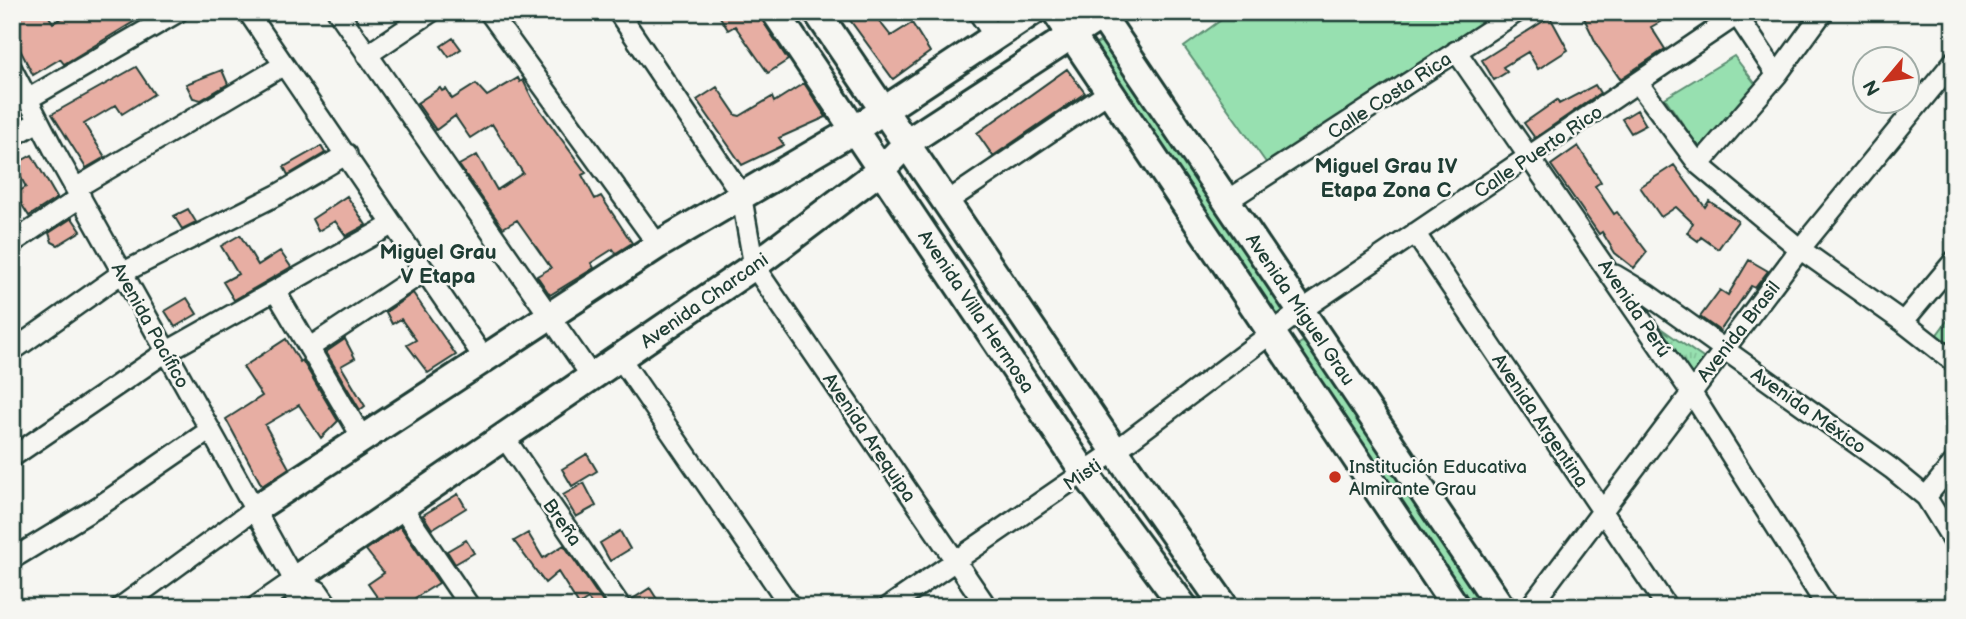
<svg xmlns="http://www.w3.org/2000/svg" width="1966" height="619" font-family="'Balsamiq Sans',sans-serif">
<defs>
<pattern id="grass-tufts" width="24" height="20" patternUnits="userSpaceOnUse" patternTransform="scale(1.75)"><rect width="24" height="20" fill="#97e0b0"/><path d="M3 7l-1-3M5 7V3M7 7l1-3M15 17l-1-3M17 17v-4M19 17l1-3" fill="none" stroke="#82c198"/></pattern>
</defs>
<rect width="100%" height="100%" fill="#f6f6f2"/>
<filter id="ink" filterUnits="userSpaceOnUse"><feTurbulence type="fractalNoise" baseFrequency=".0143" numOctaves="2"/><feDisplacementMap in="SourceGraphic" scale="14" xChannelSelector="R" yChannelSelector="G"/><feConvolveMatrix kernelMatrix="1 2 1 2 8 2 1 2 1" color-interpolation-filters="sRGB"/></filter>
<g filter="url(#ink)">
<path fill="url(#grass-tufts)" stroke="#5b8e72" stroke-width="2" d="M1649,320L1706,360L1688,383Z"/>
<path fill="#97e0b0" stroke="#5b8e72" stroke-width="2" d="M1232,12H1477L1488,28L1272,171L1184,47Z
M1101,41L1111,45L1284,301V311L1277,317L1093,46Z
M1734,56L1757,86L1702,152L1665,98Z
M1952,314L1954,316V362L1930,344Z
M1302,342L1312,345L1490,607H1464L1294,347Z"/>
<path fill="#e7aea3" stroke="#1f3d34" stroke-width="2" d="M12,12H46L53,23L73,12H150L64,64L60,59L33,75L12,34Z
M717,12H757L788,60L768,73L735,26L728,30Z
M844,12H872L891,36L912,23L930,52L893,79Z
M1581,12H1653L1660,22L1651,27L1665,49L1620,79L1598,47Z
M1550,17L1568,50L1538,69L1528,52L1503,67L1507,72L1494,80L1482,60Z
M453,38L461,49L449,57L441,46Z
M136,67L154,94L122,114L116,105L84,124L105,157L86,168L52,114Z
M1067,69L1085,93L993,156L977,133Z
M222,70L228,84L201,100L193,98L186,84Z
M518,78L520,82L523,80L533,100L586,173L582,175L595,199L601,196L632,243L616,253L613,249L591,263L594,268L550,295L537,276L551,268L517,220L503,228L459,165L477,155L497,190L523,173L492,124L470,138L455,116L436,130L417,103L440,88L442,91L446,89L452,99L476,84L487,96Z
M804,83L826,117L779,138L784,145L742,165L697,100L717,87L736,115L740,116L772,97L774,102Z
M1595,85L1600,93L1535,138L1524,123L1557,100L1559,104Z
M1637,110L1646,125L1631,133L1622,119Z
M321,146L325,153L288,175L284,167Z
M1578,146L1601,182L1595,186L1614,214L1617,212L1647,252L1634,268L1615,253L1602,232L1599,234L1551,165Z
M32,155L57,198L29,216L15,194L26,187L14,165Z
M1674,165L1705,207L1709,201L1738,221L1718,249L1701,237L1698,241L1687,233L1693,223L1676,207L1661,217L1640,187Z
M347,196L366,225L346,236L335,221L318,231L312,219Z
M188,209L196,222L182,229L174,216Z
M72,218L81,231L58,245L52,242L49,233Z
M240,235L258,265L280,251L291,267L234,300L223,282L238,274L221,246Z
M1749,260L1768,271L1755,288L1751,286L1720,331L1700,317L1720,290L1728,295Z
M413,293L456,355L428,373L407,345L416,340L401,319L392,324L386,312Z
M187,298L197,314L175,327L165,311Z
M286,339L300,362L302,360L338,421L321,438L299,405L265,425L289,468L262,486L226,419L262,396L243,367Z
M345,339L355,358L341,366L365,406L360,410L326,352Z
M587,454L597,471L572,486L562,469Z
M584,483L596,506L576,517L563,495Z
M458,494L466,508L432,529L423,515Z
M400,526L439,583L415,598L420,607H384L368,584L384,573L366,550Z
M620,531L630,549L610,561L600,543Z
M528,533L543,558L564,545L606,607H594L588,599L579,605L558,572L545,583L514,541Z
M466,540L474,553L455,564L447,551Z
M650,588L662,607H633L631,600Z"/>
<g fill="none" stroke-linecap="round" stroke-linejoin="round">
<g stroke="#1f3d34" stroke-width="24">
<path id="street" d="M248,12L484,358
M338,12L592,377
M489,12L658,245
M618,12L741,194L754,266L987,607
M978,12L995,37
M1735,12L1777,75
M1456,51L1691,392L1827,607
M367,55L431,12
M12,69L55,152L294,580L297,607
M1638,83L1699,165L1800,249L1903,322L1954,362
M28,99L178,12
M12,137L39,121
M1699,165L1777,75L1823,12
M76,188L282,66
M948,201L1109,92
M1227,201L1517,12
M1415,233L1667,607
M12,243L81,197
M1615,275L1647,294L1892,469L1926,497L1954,542
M276,292L363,439
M1903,322L1954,261
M309,348L425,271
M12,351L122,273L277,195L347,154
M620,358L791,607
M504,437L621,607
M12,457L166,352L393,224
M1926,497L1954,462
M402,507L470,607
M12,559L101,505L210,430
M294,580L318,591L329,607
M121,607L255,509
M255,607L294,580
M888,607L1115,451L1302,310L1737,15
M1530,607L1800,249L1954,61"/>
</g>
<g stroke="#1f3d34" stroke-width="32">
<path id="secondary" d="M775,12L1084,472L1184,607
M817,12L1115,451L1225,607
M1056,12L1456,607
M1099,12L1501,607
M255,509L658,245L854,130L1032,12
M294,580L754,266L882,169L908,142L1107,12"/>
</g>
<use href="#street" stroke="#f6f6f2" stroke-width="19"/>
<use href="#secondary" stroke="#f6f6f2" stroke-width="26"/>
</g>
</g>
<circle fill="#c8321e" stroke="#f6f6f2" stroke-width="2.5" cx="1335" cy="477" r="7"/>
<g text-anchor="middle" stroke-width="5" stroke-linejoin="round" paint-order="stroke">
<g font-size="19" fill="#1f3d34" stroke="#f6f6f2">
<text transform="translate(1389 95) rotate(-33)" y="7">Calle Costa Rica</text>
<text transform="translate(1538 151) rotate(-34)" y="7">Calle Puerto Rico</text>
<text transform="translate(704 300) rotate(-35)" y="7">Avenida Charcani</text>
<text transform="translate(1635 308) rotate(56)" y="7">Avenida Perú</text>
<text transform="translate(1301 309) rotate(56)" y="7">Avenida Miguel Grau</text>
<text transform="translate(977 311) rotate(56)" y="7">Avenida Villa Hermosa</text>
<text transform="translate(151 325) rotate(61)" y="7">Avenida Pacífico</text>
<text transform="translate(1738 331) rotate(-52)" y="7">Avenida Brasil</text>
<text transform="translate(1809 410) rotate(35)" y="7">Avenida México</text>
<text transform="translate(1541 420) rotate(56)" y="7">Avenida Argentina</text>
<text transform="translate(870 437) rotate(56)" y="7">Avenida Arequipa</text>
<text transform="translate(1082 474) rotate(-34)" y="7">Misti</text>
<text transform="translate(563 522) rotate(55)" y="7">Breña</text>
</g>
<g font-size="19" fill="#1f3d34" stroke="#f6f6f2" text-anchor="start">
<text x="1349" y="473">Institución Educativa<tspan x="1349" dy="22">Almirante Grau</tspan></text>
</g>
<g font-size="21" font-weight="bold" fill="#1f3d34" stroke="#f6f6f2">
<text x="1386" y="173">Miguel Grau IV<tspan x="1386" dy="24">Etapa Zona C</tspan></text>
<text x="438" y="259">Miguel Grau<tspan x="438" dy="24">V Etapa</tspan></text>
</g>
</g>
<rect width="1966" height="619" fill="none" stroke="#f6f6f2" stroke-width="42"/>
<rect x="21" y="21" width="1924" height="577" fill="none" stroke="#1f3d34" stroke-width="2.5" filter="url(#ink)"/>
<g transform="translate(1886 80) rotate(241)"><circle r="33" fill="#f6f6f2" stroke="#a0aca6" stroke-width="2"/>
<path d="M0-5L12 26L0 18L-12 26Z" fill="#c8321e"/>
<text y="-10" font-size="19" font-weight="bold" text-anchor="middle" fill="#1f3d34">N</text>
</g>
</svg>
